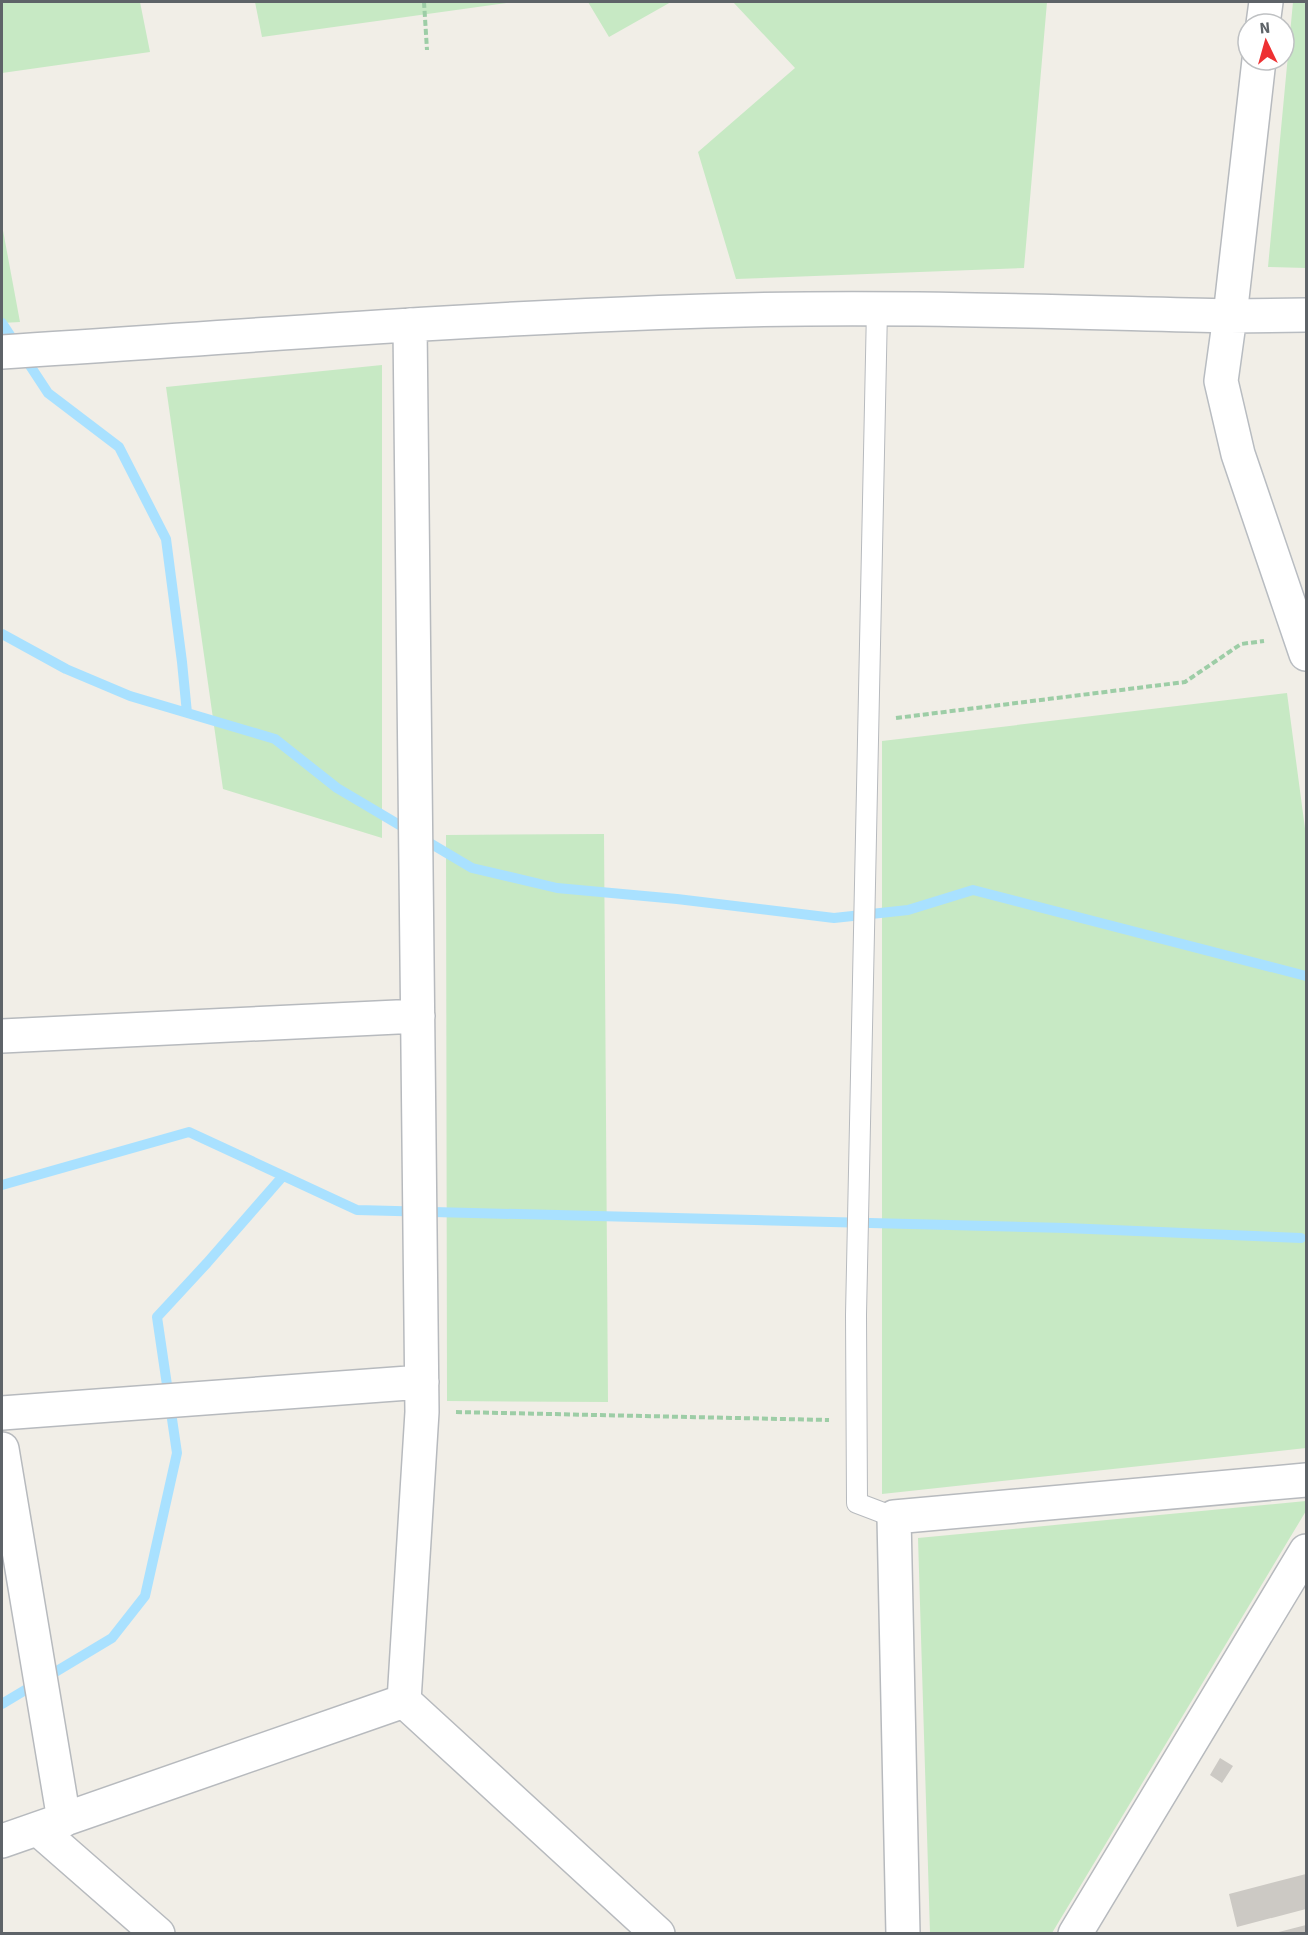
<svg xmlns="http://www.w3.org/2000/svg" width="1308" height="1935" font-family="'Source Sans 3',sans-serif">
<rect width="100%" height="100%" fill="#f1eee7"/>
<path fill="#c7e9c4" d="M2,2H140L150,52L2,73Z
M255,2H514L262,37Z
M588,2H671L609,37Z
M733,2H1047L1024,268L736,279L698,152L795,68Z
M1293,2H1306V268L1268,267Z
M2,225L20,322L2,323Z
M382,365V838L223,789L166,387Z
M1287,693L1306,836V1448L882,1494V741Z
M604,834L608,1402L447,1401L446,835Z
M1306,1501V1511L1052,1933H930L918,1538Z"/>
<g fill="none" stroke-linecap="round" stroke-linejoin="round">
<path stroke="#a9e1ff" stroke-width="10" d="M2,323L48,393L119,447L166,539L182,662L187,713
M2,634L66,669L130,696L275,739L337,788L472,868L557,888L677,899L834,918L908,910L973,890L1306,976
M2,1185L189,1132L357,1210L1066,1228L1301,1238
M2,1704L112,1638L145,1596L177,1453L157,1317L207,1263L283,1176"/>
</g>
<path fill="#ccc9c4" d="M1220,1758L1233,1766L1222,1783L1210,1775Z
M1306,1874V1909L1237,1927L1229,1894Z
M1306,1925V1934H1275V1933Z"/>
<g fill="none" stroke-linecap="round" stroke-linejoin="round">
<g stroke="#b7babe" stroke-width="22">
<path id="lane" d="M877,309L856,1315L857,1503L894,1517"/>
</g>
<g stroke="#b7babe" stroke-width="36">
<path id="street" d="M1263,24L1266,2
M2,352C236,337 470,318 705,311C880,305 1055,312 1230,316L1259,60
M2,1036L418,1016
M2,1413L422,1382
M2,1449L64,1820
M404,1701L422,1412L410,325
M404,1701L658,1934
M38,1829L158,1934
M2,1841L404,1701
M903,1934L894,1517L1306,1480
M1075,1934L1306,1551"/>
</g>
<g stroke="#b8bcc1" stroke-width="36">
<path id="secondary" d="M1306,315L1230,316L1221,381L1238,454L1306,654"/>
</g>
<path stroke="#9dcda6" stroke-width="4" stroke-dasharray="6 3" stroke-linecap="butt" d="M424,2L427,50
M896,718L1185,682L1241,644L1264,641
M456,1412L829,1420"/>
<use href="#lane" stroke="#fff" stroke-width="20"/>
<use href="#street" stroke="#fff" stroke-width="33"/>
<use href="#secondary" stroke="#fff" stroke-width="33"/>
</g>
<rect width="1308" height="1935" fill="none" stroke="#5e6368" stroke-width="6"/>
<g transform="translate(1266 42) rotate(355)"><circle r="28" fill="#ffffff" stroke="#bfc1c3" stroke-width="1.5"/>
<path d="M0-4.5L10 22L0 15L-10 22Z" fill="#ee3032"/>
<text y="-9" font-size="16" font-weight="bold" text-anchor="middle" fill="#5e6368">N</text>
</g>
</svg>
